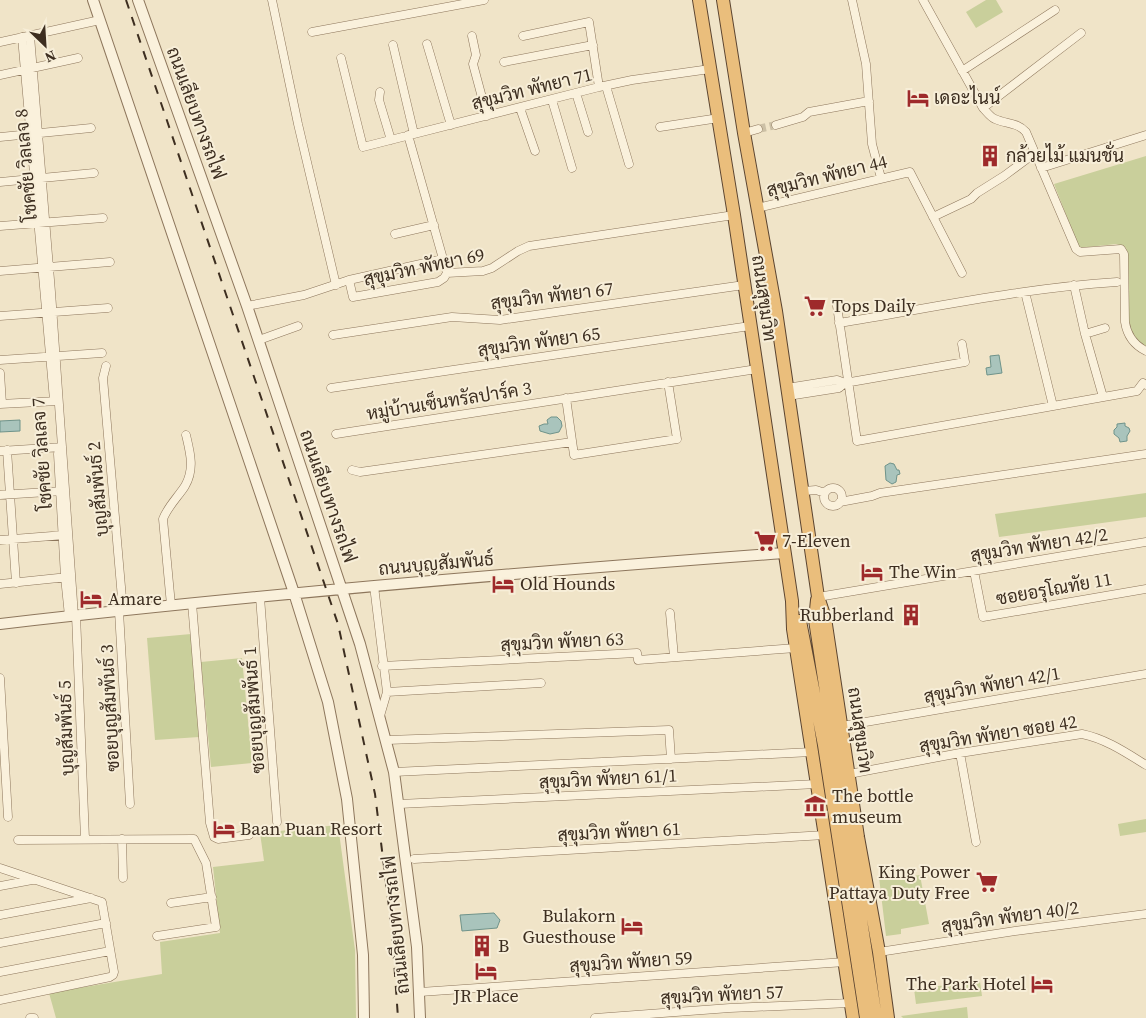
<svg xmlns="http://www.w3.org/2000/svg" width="1146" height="1018" font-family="'Source Serif 4',Sarabun,serif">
<rect width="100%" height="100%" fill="#f0e4c8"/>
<path fill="#c9cf9b" d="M986,0H996L1003,12L976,28L966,12Z
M1146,156V348L1141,345L1128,328V255L1125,247L1116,244L1079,248L1054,184Z
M1146,493V517L999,537L995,514Z
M191,634L199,737L155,740L147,638Z
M242,658L252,763L211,767L201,662Z
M1146,819V832L1120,836L1118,824Z
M338,825L355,950L356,1018H56L49,993L162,974L160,942L220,933L213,867L264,861L260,833Z
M891,875L892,879L920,875L929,924L901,929V934L886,936L879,877Z
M980,981L982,996L916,1004L914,989Z
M967,1007L968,1018H903L901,1016Z"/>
<path fill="#a9c4bc" stroke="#6f938a" d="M999,355L1002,373L987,375L986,368L991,367L990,356Z
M551,417H557L561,421L562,426L559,432L550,434L540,431L539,426L544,424H548L547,420Z
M20,420V431L0,432V421Z
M1125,423V426L1129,428L1130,431L1127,436V441L1120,442L1119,438L1114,434V430L1117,427V424Z
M890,463L894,464L897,470H899L900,474L897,475L896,482L892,484L886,480L885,466Z
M494,913L500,920L497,928L462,931L460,915Z"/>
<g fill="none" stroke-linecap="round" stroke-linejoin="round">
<path stroke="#ccc0a6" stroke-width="8" stroke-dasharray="8 4" stroke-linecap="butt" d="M758,129L776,125"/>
<g stroke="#8d765c" stroke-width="9">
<path id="minor" d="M272,0L298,124L336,285
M852,0L866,64L872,144L881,178
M923,0L983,108C987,112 990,117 995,119C1006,124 1017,122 1026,132L1076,249L1080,252L1121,249L1124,254L1125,322C1127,335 1134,345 1146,351
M312,32L484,0
M30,36L51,292L74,616
M472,36L476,55L473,64L487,116
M523,36L589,22L599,87
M22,37L54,400
M0,42L100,20
M427,44L451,125
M393,45L414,134
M341,58L363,147L599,87L632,80L710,69
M504,62L593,45
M962,71L1055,10
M0,75L78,58
M606,86L629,164
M380,92L379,100L391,140
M576,93L588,132
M552,100L572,168
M520,108L535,151
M983,108L1081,33
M776,125L803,117L809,112L869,101
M660,127L719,118
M744,133L758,129
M408,135L447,273
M0,137L91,128
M1041,168L1146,135
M0,182L94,173
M757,208L910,172L962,273
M933,217L971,199L977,193L1004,176L1035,153
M0,226L103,218
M395,234L434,225
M0,271L110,262
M349,280L353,297L438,282L444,278L447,273L483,271L492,268L518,251L529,246L734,215
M1074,285L1085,334L1103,397
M1025,292L1053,406
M247,306L304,295L349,280L443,259
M837,306L857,441L1137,391L1143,383L1146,385
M0,316L108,308
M839,323C931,308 1023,288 1117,282
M1085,334L1105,328
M333,335L452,317L500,320L744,285
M259,340L298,326
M0,360L102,353
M106,366L103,378L123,610
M0,373L2,404
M331,388L750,326
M787,388L837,380L845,383L965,362L962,344
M788,396L839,388L845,383
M566,398L574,455L677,439L668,382
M0,404L58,401
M336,434L757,369
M7,450L16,583
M0,451L62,447
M58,454L65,577L69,616
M352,470L360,472L572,442
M824 497a9 9 0 1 1 18 0a9 9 0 1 1-18 0Z
M804,491L816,490L825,493
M0,495L63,491
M840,502L872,496L880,493L1146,454
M0,540L65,535
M974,571L983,617L1146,589
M0,584L68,577
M374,586L387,692L380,716
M260,597L277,822
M818,597L1146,542
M192,603L210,823L214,837L218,839L249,835
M171,605L163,519C168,506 178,497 185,486C195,469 190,452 186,435
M119,611L130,804
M670,613L674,657
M76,615L85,839
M382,666L637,653L638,660L796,648
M0,678L8,817
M387,692L541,683
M842,726L1146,674
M387,740L669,730L671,759
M960,753L976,842
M394,772L812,752
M849,774L960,753L1082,734C1106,739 1125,752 1146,765
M399,804L817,784
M122,839L123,878
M18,840L194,839L206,863L216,927L157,936
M414,859L825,835
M0,868L102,902L114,972L113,975L110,977L0,1000
M0,886L32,880
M171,903L212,897
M0,915L91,898
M0,943L106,923
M879,952L1015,931L1146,914
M0,972L110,951
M420,992L845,962
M30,1018H34
M595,1018L730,1008L851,1003"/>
</g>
<g stroke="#8d765c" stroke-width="12">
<path id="tertiary" d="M93,0L294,593L328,702L347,799L363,955L364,1018
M138,0L247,306L360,644L394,772L417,947L420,1018
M0,624C261,594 523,572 785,553"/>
</g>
<g stroke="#5b4430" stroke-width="14">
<path id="trunk" d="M699,0L734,215L792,601L793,629L853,1018
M723,0L744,133L776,311L818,597L825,618L858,837L879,952L888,1018
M817,600L815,620L876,1018
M800,621L824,745L866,1018"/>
</g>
<use href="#minor" stroke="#faf1dc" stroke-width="8"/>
<use href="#tertiary" stroke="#faf1dc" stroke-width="10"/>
<use href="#trunk" stroke="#eabe7c" stroke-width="12"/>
<path stroke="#3d2e20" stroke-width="2" stroke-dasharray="9 9" stroke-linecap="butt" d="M126,0L338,624L375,794L392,931L398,1018"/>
</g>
<defs>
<g id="hotel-bare" transform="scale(1.725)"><path d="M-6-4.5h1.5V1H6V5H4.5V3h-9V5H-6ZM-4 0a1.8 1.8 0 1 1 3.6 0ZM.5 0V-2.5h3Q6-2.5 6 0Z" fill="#9e2a2b" stroke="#f7eed8" stroke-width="2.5" paint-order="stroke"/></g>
<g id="building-bare" transform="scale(1.725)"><path d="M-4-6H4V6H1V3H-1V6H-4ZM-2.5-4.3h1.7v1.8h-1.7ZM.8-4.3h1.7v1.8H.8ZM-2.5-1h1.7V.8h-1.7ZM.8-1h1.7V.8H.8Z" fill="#9e2a2b" stroke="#f7eed8" stroke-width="2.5" paint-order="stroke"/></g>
<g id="supermarket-bare" transform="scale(1.725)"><path d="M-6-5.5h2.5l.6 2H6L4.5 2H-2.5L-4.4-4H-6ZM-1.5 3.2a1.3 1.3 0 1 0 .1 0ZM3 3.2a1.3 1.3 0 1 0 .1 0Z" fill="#9e2a2b" stroke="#f7eed8" stroke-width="2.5" paint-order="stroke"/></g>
<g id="museum-bare" transform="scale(1.725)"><path d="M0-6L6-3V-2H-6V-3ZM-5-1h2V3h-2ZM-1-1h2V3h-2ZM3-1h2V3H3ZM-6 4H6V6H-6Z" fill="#9e2a2b" stroke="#f7eed8" stroke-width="2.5" paint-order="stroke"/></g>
</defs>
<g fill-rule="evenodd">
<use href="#hotel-bare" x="918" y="98"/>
<use href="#building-bare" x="990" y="156"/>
<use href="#supermarket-bare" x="815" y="306"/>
<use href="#supermarket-bare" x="765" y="541"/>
<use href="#hotel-bare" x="872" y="572"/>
<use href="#hotel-bare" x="503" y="584"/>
<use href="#hotel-bare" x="91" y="599"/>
<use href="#building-bare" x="911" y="615"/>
<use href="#museum-bare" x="815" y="806"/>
<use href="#hotel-bare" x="224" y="829"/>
<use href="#supermarket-bare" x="987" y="882"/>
<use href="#hotel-bare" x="632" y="926"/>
<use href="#building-bare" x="482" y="946"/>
<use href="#hotel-bare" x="486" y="971"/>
<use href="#hotel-bare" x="1042" y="984"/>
</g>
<g text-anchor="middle" stroke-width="4" stroke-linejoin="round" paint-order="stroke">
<g font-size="18" fill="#3d2e20" stroke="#f7eed8">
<text transform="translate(532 89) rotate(-14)" y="6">สุขุมวิท พัทยา 71</text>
<text transform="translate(196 113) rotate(70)" y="6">ถนนเลียบทางรถไฟ</text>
<text transform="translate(26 165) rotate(-95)" y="6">โชคชัย วิลเลจ 8</text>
<text transform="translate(827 176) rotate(-14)" y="6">สุขุมวิท พัทยา 44</text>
<text transform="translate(424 267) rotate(-12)" y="6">สุขุมวิท พัทยา 69</text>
<text transform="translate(552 296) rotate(-7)" y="6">สุขุมวิท พัทยา 67</text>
<text transform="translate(764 298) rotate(82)" y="6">ถนนสุขุมวิท</text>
<text transform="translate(539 342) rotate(-8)" y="6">สุขุมวิท พัทยา 65</text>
<text transform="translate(449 401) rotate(-9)" y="6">หมู่บ้านเซ็นทรัลปาร์ค 3</text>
<text transform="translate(42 454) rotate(-94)" y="6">โชคชัย วิลเลจ 7</text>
<text transform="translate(98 489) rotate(-95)" y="6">บุญสัมพันธ์ 2</text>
<text transform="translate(328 496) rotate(71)" y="6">ถนนเลียบทางรถไฟ</text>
<text transform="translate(1039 545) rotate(-9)" y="6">สุขุมวิท พัทยา 42/2</text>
<text transform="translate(436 564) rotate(-5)" y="6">ถนนบุญสัมพันธ์</text>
<text transform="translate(1054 589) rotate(-10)" y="6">ซอยอรุโณทัย 11</text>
<text transform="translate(562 642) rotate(-3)" y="6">สุขุมวิท พัทยา 63</text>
<text transform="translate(992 685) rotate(-10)" y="6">สุขุมวิท พัทยา 42/1</text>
<text transform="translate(110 708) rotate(-93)" y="6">ซอยบุญสัมพันธ์ 3</text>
<text transform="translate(254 710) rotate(-94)" y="6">ซอยบุญสัมพันธ์ 1</text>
<text transform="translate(66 728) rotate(-92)" y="6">บุญสัมพันธ์ 5</text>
<text transform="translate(860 730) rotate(82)" y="6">ถนนสุขุมวิท</text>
<text transform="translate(998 734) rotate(-9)" y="6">สุขุมวิท พัทยา ซอย 42</text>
<text transform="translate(608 779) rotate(-3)" y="6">สุขุมวิท พัทยา 61/1</text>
<text transform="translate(619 832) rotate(-3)" y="6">สุขุมวิท พัทยา 61</text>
<text transform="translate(1010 917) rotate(-8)" y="6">สุขุมวิท พัทยา 40/2</text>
<text transform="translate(396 925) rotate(-96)" y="6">ถนนเลียบทางรถไฟ</text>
<text transform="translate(631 962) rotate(-4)" y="6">สุขุมวิท พัทยา 59</text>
<text transform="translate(722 995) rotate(-3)" y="6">สุขุมวิท พัทยา 57</text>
</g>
<g font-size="18" fill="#3d2e20" stroke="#f7eed8" text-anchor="start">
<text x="934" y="104">เดอะไนน์</text>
<text x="1006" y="162">กล้วยไม้ แมนชั่น</text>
<text x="832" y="312">Tops Daily</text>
<text x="782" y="547">7-Eleven</text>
<text x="889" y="578">The Win</text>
<text x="520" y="590">Old Hounds</text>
<text x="108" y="605">Amare</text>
<text x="894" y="621" text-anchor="end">Rubberland</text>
<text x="832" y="802">The bottle<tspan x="832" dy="21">museum</tspan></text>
<text x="240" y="835">Baan Puan Resort</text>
<text x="970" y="878" text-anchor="end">King Power<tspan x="970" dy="21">Pattaya Duty Free</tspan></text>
<text x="616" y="922" text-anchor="end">Bulakorn<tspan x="616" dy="21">Guesthouse</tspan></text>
<text x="498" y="952">B</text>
<text x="1026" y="990" text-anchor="end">The Park Hotel</text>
<text x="486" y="1002" text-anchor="middle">JR Place</text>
</g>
</g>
<g transform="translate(45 45) rotate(155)" stroke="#f7eed8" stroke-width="4" paint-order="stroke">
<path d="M0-4L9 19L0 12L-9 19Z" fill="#3d2e20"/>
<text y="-8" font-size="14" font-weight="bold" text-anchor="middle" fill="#3d2e20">N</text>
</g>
</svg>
